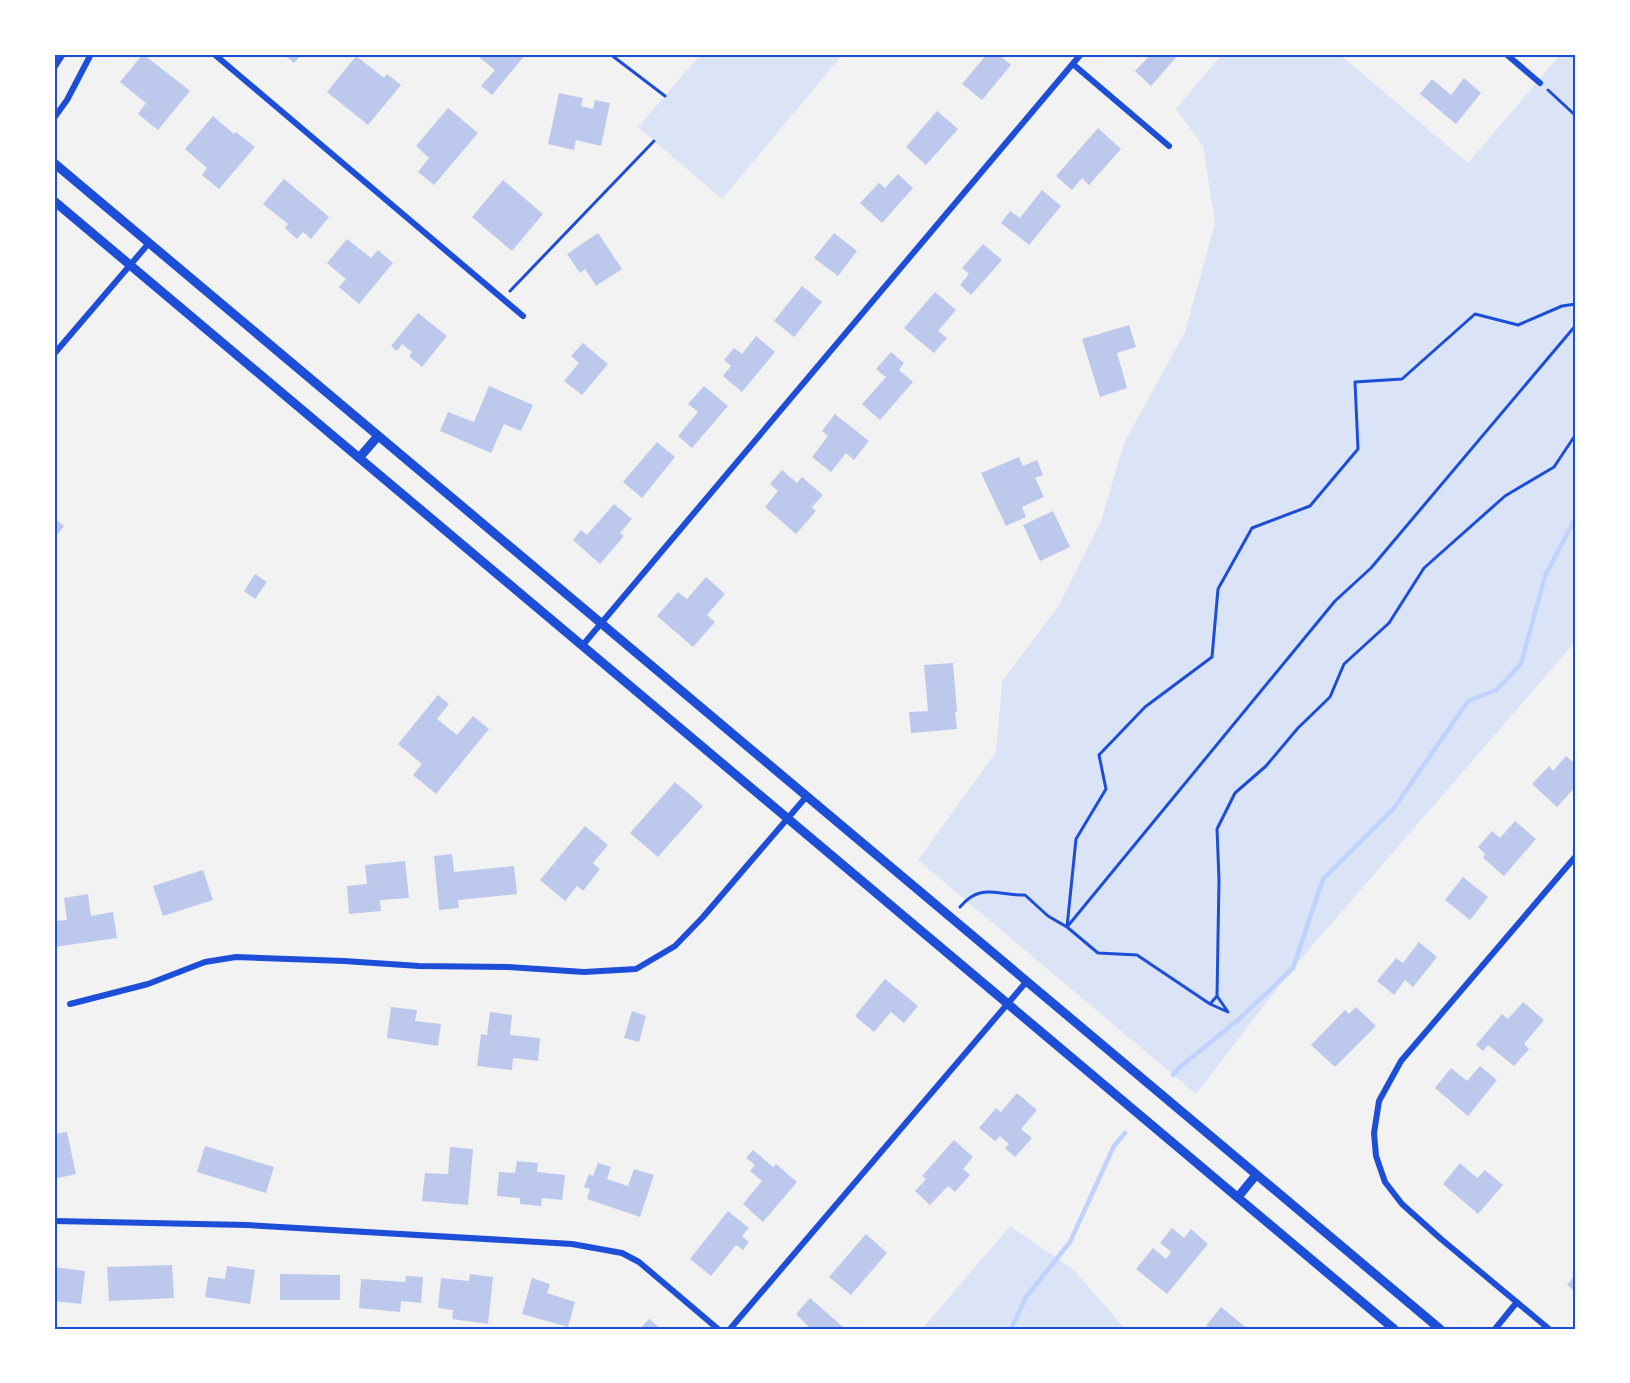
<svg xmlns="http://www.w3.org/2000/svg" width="1630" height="1383" font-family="'Work Sans',sans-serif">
<rect width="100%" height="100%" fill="#f2f2f2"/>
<path fill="#dbe4f7" d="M701,54H843L722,199L638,127Z
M1222,54H1339L1468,163L1561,54H1576V641L1293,968L1196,1094L918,860L996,752L1002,681L1058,607L1101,521L1124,443L1185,332L1215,223L1203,146L1176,109Z
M1010,1226L1074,1270L1125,1329H922Z"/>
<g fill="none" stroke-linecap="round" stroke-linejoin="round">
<path stroke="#bfd3fe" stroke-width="4.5" d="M1173,1075L1181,1066L1238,1020L1293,968L1323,879L1394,808L1468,701L1496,690L1521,664L1545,576L1576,517
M1011,1329L1026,1297L1070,1242L1114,1146L1125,1133"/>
</g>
<path fill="#bdc9ec" d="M143,54L190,91L158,130L138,114L146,103L120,82Z
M283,54H302L294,63Z
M479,54H526L492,95L481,86L495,70L478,56Z
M987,54H998L1011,65L982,100L962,84Z
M1151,54H1179L1151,86L1135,71Z
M356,56L384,78L387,74L401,85L368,125L327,92Z
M1464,78L1481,93L1456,124L1420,94L1432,79L1451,95Z
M559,93L583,98L581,106L593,109L595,100L610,103L601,146L576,140L574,150L548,144Z
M448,108L478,133L434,185L418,172L429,158L416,146Z
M937,111L958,129L926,165L906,147Z
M213,116L234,134L236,132L255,147L219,189L202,175L207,168L185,149Z
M1098,128L1121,149L1089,185L1082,178L1072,190L1056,176Z
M898,174L913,188L882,223L860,203L879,183L885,188Z
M284,179L329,217L311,239L303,232L297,239L285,228L288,224L263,204Z
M503,180L543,214L512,251L472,217Z
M1042,190L1061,206L1029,245L1001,223L1010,211L1020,218Z
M598,233L622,269L596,286L585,269L580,273L567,254Z
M834,233L857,251L838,276L814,258Z
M347,239L371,258L378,250L393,263L359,304L339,287L346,279L327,263Z
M983,244L1002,260L971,295L960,285L969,274L962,268Z
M802,286L822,302L794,337L774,321Z
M935,292L956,310L938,331L947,338L934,353L904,328Z
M418,313L447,336L422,367L409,356L412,352L402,344L397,351L391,346Z
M1129,325L1136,347L1117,353L1127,388L1100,397L1082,339Z
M756,336L775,352L742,392L723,376L731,366L724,360L734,348L742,354Z
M583,343L608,364L582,395L564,381L579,363L571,356Z
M891,352L904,363L899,370L913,382L880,420L862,404L886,377L876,369Z
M489,386L533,405L521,431L504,424L491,453L440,431L448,412L474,422Z
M704,386L728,406L692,448L678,436L698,412L688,404Z
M835,414L869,441L854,460L846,453L831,472L812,457L828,436L822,431Z
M657,442L675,457L642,498L623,482Z
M1019,457L1023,466L1037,460L1043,475L1035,478L1044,497L1022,507L1026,517L1006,526L981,473Z
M782,470L797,483L802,477L823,495L812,507L816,511L796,534L765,507L778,491L770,484Z
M614,504L632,519L620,533L624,536L600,564L573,540L581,530L587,535Z
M1053,511L1070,547L1040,561L1023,525Z
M54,518L64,526L54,539Z
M255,574L267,582L255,599L244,591Z
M706,577L725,594L707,615L715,622L693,647L657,616L678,592L687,599Z
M953,663L957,712H955L957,729L911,733L909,712L928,711L924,665Z
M438,695L449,704L437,719L457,735L473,716L489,729L436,794L413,775L422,764L398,744Z
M1566,756L1576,765V786L1557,807L1532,784L1549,766L1553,771Z
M675,782L703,806L658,857L630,833Z
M1515,821L1536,839L1504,876L1483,858L1485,854L1478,847L1492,831L1500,838Z
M585,826L608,845L593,863L600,869L583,891L577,886L565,901L540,880Z
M452,854L454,872L514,866L517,894L458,900L459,908L439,910L434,856Z
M405,861L409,898L380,900L381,911L349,914L347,886L367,884L365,865Z
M203,870L213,900L163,916L153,886Z
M1463,877L1488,897L1470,920L1445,900Z
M88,894L91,916L113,912L117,938L54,947V921L67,920L64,898Z
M1419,942L1437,957L1413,987L1405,980L1394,995L1377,981L1396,958L1403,963Z
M885,979L918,1006L904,1023L891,1012L874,1032L855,1016Z
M1523,1002L1544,1020L1524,1044L1529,1049L1514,1066L1488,1045L1483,1051L1476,1045L1502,1014L1508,1019Z
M391,1007L417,1010L415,1021L441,1024L438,1046L387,1038Z
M1356,1007L1376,1026L1335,1067L1311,1045L1345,1010L1349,1014Z
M632,1011L646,1016L639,1042L624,1038Z
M490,1012L512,1015L510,1035L540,1038L538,1061L513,1058L512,1070L477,1066L481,1034L487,1035Z
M1480,1066L1497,1080L1468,1116L1435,1088L1451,1068L1467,1081Z
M1017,1093L1037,1110L1021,1129L1032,1138L1015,1157L1005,1148L1009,1144L1000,1136L995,1141L979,1128L996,1108L1001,1112Z
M67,1132L76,1174L54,1179V1134Z
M954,1140L973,1157L963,1169L970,1175L955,1192L948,1186L930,1205L915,1191L926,1179L922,1176Z
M205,1146L274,1167L266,1193L197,1172Z
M450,1147L473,1149L468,1205L422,1201L425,1173L448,1174Z
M753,1150L773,1167L776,1164L797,1182L763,1222L743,1204L762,1181L750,1171L755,1165L746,1158Z
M517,1161L538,1163L537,1172L565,1175L562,1200L542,1198L541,1206L520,1204V1198L497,1196L499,1172L515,1173Z
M598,1163L611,1167L607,1179L628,1186L634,1169L654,1175L640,1217L587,1199L590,1189L584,1187L589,1174L593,1176Z
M1460,1163L1477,1178L1485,1170L1503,1185L1478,1214L1443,1184Z
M728,1211L749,1228L742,1236L749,1242L743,1250L736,1245L711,1276L690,1259Z
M1172,1228L1184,1238L1191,1229L1208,1244L1167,1294L1136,1269L1153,1248L1166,1259L1171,1252L1160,1243Z
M866,1234L887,1253L851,1295L829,1277Z
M172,1265L174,1298L109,1301L107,1267Z
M227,1266L255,1270L250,1304L205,1297L208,1277L225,1279Z
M54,1267L85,1271L81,1304L54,1301Z
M280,1274L340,1275V1300H280Z
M470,1274L493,1277L488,1324L452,1319L453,1310L438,1308L441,1278L469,1281Z
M1576,1274V1292L1567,1285Z
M406,1276L423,1277L421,1303L401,1301L400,1312L359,1308L361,1279L405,1282Z
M532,1278L550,1284L547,1293L575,1302L568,1327L522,1314Z
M810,1298L843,1327L841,1329H811L796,1314Z
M1221,1307L1248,1329H1210L1206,1326Z
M649,1319L661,1329H640Z"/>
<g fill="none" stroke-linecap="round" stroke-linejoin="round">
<path stroke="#1d4ed8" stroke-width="3" d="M610,54L665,96
M1548,90L1576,116
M510,291L654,141
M960,907C981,882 997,896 1025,895L1048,916L1067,927L1335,601L1371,568L1576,325
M1217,996L1210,1004L1228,1012L1217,996L1219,880L1217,829L1235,793L1266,766L1298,728L1330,697L1344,664L1389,623L1424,568L1505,496L1554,467L1576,434
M1210,1004L1137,955L1098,953L1067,927L1076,839L1106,789L1099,755L1145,707L1212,657L1218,589L1252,528L1310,506L1358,449L1355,382L1402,379L1475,314L1518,325L1562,306L1576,304"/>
<path stroke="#1d4ed8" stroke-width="6" d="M214,54L523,316
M1506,54L1540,83
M1074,65L1169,146
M54,68L63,54
M54,118L67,100L91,54
M54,354L149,243
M582,646L1081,54
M70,1004L148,984L205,962L236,957L344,961L419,966L508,967L584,972L636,969L675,946L703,917L806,797
M54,1221L247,1225L572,1244L622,1253L639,1262L718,1329
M730,1329L1027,981
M1495,1329L1517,1302
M1549,1329L1441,1239L1402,1204L1385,1182L1376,1156L1374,1133L1379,1101L1401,1061L1576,856"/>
<path stroke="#1d4ed8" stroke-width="9" d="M54,163L1440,1329
M54,201L1394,1329
M359,458L378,436
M1238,1197L1256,1175"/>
</g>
<rect width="1630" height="1383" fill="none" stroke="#ffffff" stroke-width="111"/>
<rect x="56" y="56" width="1518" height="1272" fill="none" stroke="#1d4ed8" stroke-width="2"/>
</svg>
